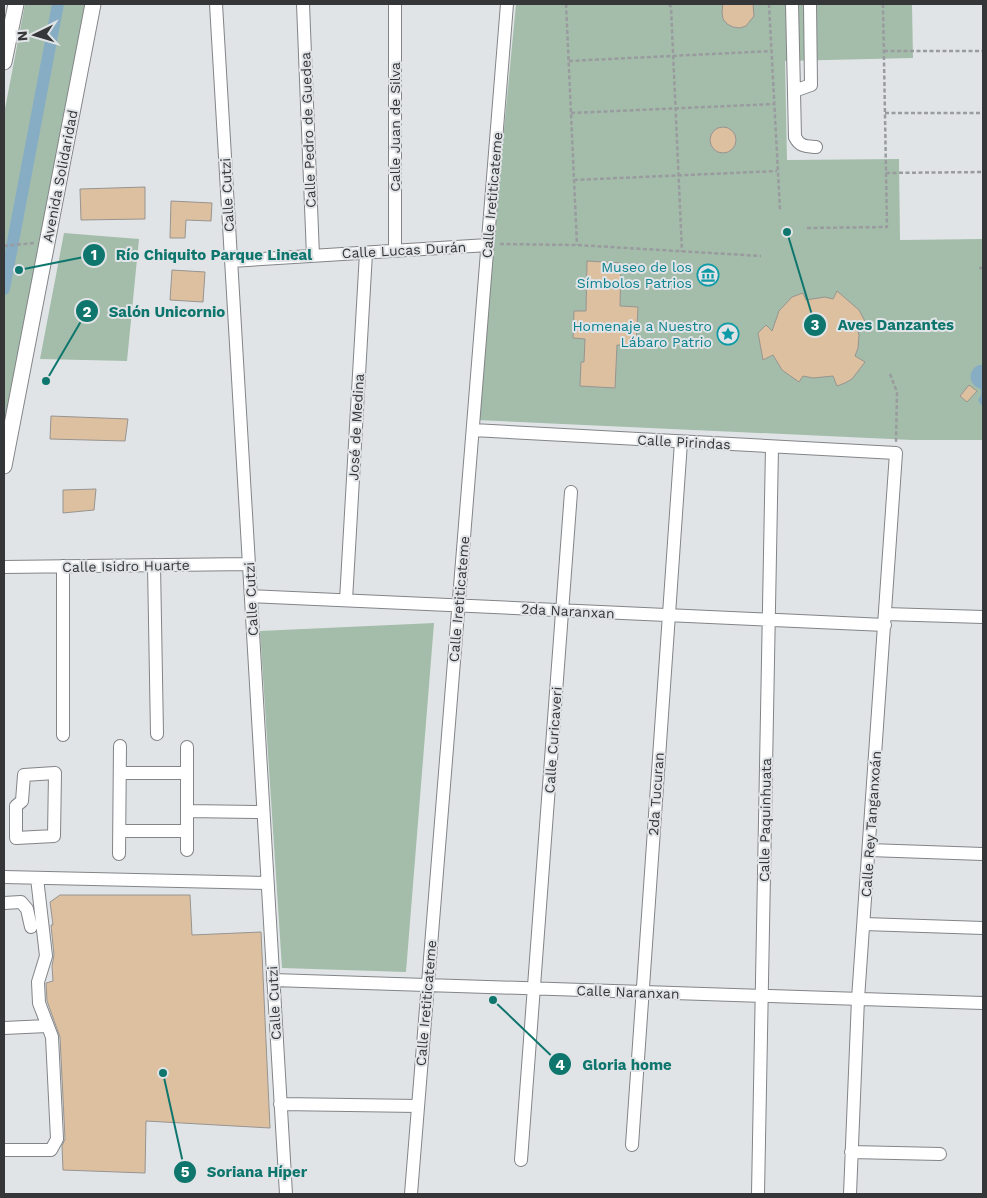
<svg xmlns="http://www.w3.org/2000/svg" width="987" height="1198" font-family="'Work Sans',sans-serif">
<rect width="100%" height="100%" fill="#e1e4e7"/>
<path fill="#a4bdaa" d="M25,4H88L4,426V114Z
M516,4H912L913,58L785,61L787,160L899,159L900,240L983,239V440H912L476,420Z
M64,233L139,239L127,361L40,359Z
M434,623L406,972L282,968L260,631Z"/>
<path fill="#87adc5" d="M979,365H983V405H981L978,400L981,395V389C968,385 967,370 979,365Z"/>
<g fill="none" stroke-linecap="round" stroke-linejoin="round">
<path stroke="#87adc5" stroke-width="12" d="M4,289L58,4"/>
</g>
<path fill="#ddc09f" stroke="#979491" d="M723,4H753L754,16L746,26L740,28L733,27L727,24L723,19L722,12Z
M710 140a13 13 0 1 1 26 0a13 13 0 1 1-26 0Z
M145,187V219L81,220L80,189Z
M171,201L212,203L211,221L186,220L185,238H170Z
M587,261L621,263L620,306L638,307L636,346L617,345L615,388L580,386L581,362H584L585,339L573,338L574,311H586Z
M172,270L205,272L203,302L170,300Z
M837,291L859,310L867,325L857,328L859,335L858,348L855,356L865,362L852,379L845,383L837,386L833,376L813,378L803,376L799,382L782,370L773,355L763,360L758,333L766,325L772,331L779,311L792,297L803,293L806,300L825,297L833,299Z
M969,385L977,391L967,402L960,396Z
M51,416L128,419L125,441L50,439Z
M96,489L94,510L63,513V490Z
M60,895H190L192,935L261,932L270,1128L146,1121L145,1173L63,1170L62,1146L65,1139L60,1037L47,1001L46,983L53,981L52,966L54,955L51,925H53L50,902Z"/>
<g fill="none" stroke-linecap="round" stroke-linejoin="round">
<g stroke="#828487" stroke-width="14">
<path id="minor" d="M216,4L286,1194
M303,4L313,256
M395,4V251
M792,4L795,137C800,147 806,146 816,147
M794,91L811,85L810,4
M231,261L488,245
M473,430L896,453L858,999L850,1194
M154,565L157,734
M63,566V735
M4,567L249,564
M251,596L885,625
M346,600L366,253
M885,614L983,617
M187,747V850
M55,773L54,836L16,838V806L22,801L24,775Z
M120,773H187
M187,811L263,812
M120,831H187
M869,850L983,854
M119,854L120,746
M4,877L267,883
M4,903L21,902L27,909L31,927
M864,924L983,928
M273,980L983,1003
M4,1028L47,1026
M280,1104L418,1106
M632,1145L681,442
M4,1150H51L57,1139L52,1037L39,1003L38,982L46,956L37,878
M851,1152L940,1154
M521,1160L571,492
M411,1194L507,4
M758,1194L772,447"/>
</g>
<g stroke="#828487" stroke-width="17">
<path id="major" d="M4,62L16,4
M4,466L93,4"/>
</g>
<path stroke="#999b9e" stroke-width="2.5" stroke-dasharray="4 2.5" stroke-linecap="butt" d="M566,4L577,245
M669,4L671,7L682,252
M769,4L780,210
M884,51H983
M569,61L772,51
M571,113L774,104
M885,113H983
M886,173L983,172
M574,180L777,171
M807,228L887,227L883,4
M500,244L577,245L761,256
M4,246L35,243
M979,268H983
M890,374L897,392L896,442"/>
<use href="#minor" stroke="#fff" stroke-width="12"/>
<use href="#major" stroke="#fff" stroke-width="15"/>
</g>
<defs>
<g id="museum-ring" transform="scale(1.125)"><circle r="9.5" fill="#e1e4e7" stroke="#0f9aa8" stroke-width="1.5"/><path d="M0-6L6-3V-2H-6V-3ZM-5-1h2V3h-2ZM-1-1h2V3h-2ZM3-1h2V3H3ZM-6 4H6V6H-6Z" fill="#0f9aa8"/></g>
<g id="sight-ring" transform="scale(1.125)"><circle r="9.5" fill="#e1e4e7" stroke="#0f9aa8" stroke-width="1.5"/><path d="M0-6L1.8-2.2L6-1.7L2.9 1.2L3.7 5.4L0 3.3L-3.7 5.4L-2.9 1.2L-6-1.7L-1.8-2.2Z" fill="#0f9aa8"/></g>
</defs>
<g fill-rule="evenodd">
<use href="#museum-ring" x="708" y="275"/>
<use href="#sight-ring" x="728" y="334"/>
</g>
<g text-anchor="middle" stroke-width="4" stroke-linejoin="round" paint-order="stroke">
<g font-size="14" fill="#353637" stroke="#e1e4e7">
<text transform="translate(395 127) rotate(-90)" y="5">Calle Juan de Silva</text>
<text transform="translate(308 130) rotate(-92)" y="5">Calle Pedro de Guedea</text>
<text transform="translate(60 176) rotate(-79)" y="5">Avenida Solidaridad</text>
<text transform="translate(227 195) rotate(-93)" y="5">Calle Cutzi</text>
<text transform="translate(492 195) rotate(-85)" y="5">Calle Iretiticateme</text>
<text transform="translate(404 250) rotate(-3)" y="5">Calle Lucas Durán</text>
<text transform="translate(356 427) rotate(-87)" y="5">José de Medina</text>
<text transform="translate(684 442) rotate(3)" y="5">Calle Pirindas</text>
<text transform="translate(126 566) rotate(-1)" y="5">Calle Isidro Huarte</text>
<text transform="translate(251 599) rotate(-93)" y="5">Calle Cutzi</text>
<text transform="translate(459 599) rotate(-85)" y="5">Calle Iretiticateme</text>
<text transform="translate(568 611) rotate(3)" y="5">2da Naranxan</text>
<text transform="translate(553 740) rotate(-86)" y="5">Calle Curicaveri</text>
<text transform="translate(656 794) rotate(-86)" y="5">2da Tucuran</text>
<text transform="translate(765 820) rotate(-89)" y="5">Calle Paquinhuata</text>
<text transform="translate(871 824) rotate(-86)" y="5">Calle Rey Tanganxoán</text>
<text transform="translate(628 992) rotate(2)" y="5">Calle Naranxan</text>
<text transform="translate(274 1003) rotate(-93)" y="5">Calle Cutzi</text>
<text transform="translate(426 1003) rotate(-85)" y="5">Calle Iretiticateme</text>
</g>
<g font-size="14" fill="#0d838f" stroke="#e1e4e7" text-anchor="end">
<text x="692" y="272">Museo de los<tspan x="692" dy="16">Símbolos Patrios</tspan></text>
<text x="712" y="331">Homenaje a Nuestro<tspan x="712" dy="16">Lábaro Patrio</tspan></text>
</g>
</g>
<path fill="none" stroke="#0f766e" stroke-width="2" d="M19 270L94 255M46 381L87 311M787 232L815 325M493 1000L560 1064M163 1073L185 1172"/>
<g fill="#0f766e" stroke="#e1e4e7" stroke-width="2">
<circle cx="19" cy="270" r="5"/>
<circle cx="46" cy="381" r="5"/>
<circle cx="787" cy="232" r="5"/>
<circle cx="493" cy="1000" r="5"/>
<circle cx="163" cy="1073" r="5"/>
<circle cx="94" cy="255" r="12"/>
<circle cx="87" cy="311" r="12"/>
<circle cx="815" cy="325" r="12"/>
<circle cx="560" cy="1064" r="12"/>
<circle cx="185" cy="1172" r="12"/>
</g>
<g font-size="15" text-anchor="middle" font-weight="bold" fill="#fff">
<text x="94" y="260">1</text>
<text x="87" y="317">2</text>
<text x="815" y="330">3</text>
<text x="560" y="1070">4</text>
<text x="185" y="1177">5</text>
</g>
<g font-size="15" text-anchor="middle" font-weight="bold" fill="#0f766e" stroke="#e1e4e7" stroke-width="4" stroke-linejoin="round" paint-order="stroke">
<text x="214" y="260">Río Chiquito Parque Lineal</text>
<text x="167" y="317">Salón Unicornio</text>
<text x="896" y="330">Aves Danzantes</text>
<text x="627" y="1070">Gloria home</text>
<text x="257" y="1177">Soriana Híper</text>
</g>
<rect width="987" height="1198" fill="none" stroke="#353637" stroke-width="10"/>
<g transform="translate(35 35) rotate(265)" stroke="#e1e4e7" stroke-width="4" paint-order="stroke">
<path d="M0-4L9 19L0 12L-9 19Z" fill="#353637"/>
<text y="-8" font-size="14" font-weight="bold" text-anchor="middle" fill="#353637">N</text>
</g>
</svg>
